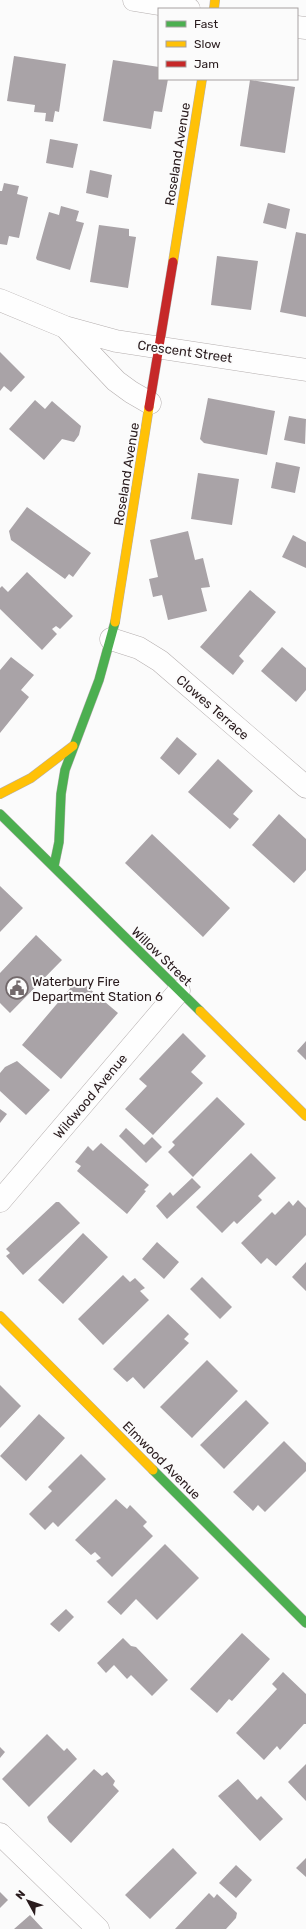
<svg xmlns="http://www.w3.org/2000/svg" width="306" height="1929" font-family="Rubik,sans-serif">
<rect width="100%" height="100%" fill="#fbfbfb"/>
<path fill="#a9a3a7" d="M14,56L66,64L59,112L55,111L53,122L45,121L46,113L34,112L35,105L7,101Z
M113,60L159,67V79H168L162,112L154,111L151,129L103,121Z
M250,80L295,87L285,153L240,146Z
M50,139L78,144L73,168L46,163Z
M90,170L112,175L108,198L86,193Z
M4,183L19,186L17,194L28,197L19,238L9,236L7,245L0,244V191H2Z
M268,203L290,209L286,229L263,223Z
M61,206L79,211L76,221L84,223L70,270L37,260L36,258L49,212L59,215Z
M99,225L129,229V236L136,237L128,288L90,282Z
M296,232L306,234V317L280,312Z
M217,256L258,261L251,310L211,305Z
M0,352L25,377L11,392L4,386L0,391Z
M208,398L275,411L267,455L204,443L200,439Z
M35,400L45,409L52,401L81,426L79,435L74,442L62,439L44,460L9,429Z
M289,416L306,419L305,444L284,440Z
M276,462L300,467L295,493L271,488Z
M198,473L239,479L232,525L191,519Z
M27,507L91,553L73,577L69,574L65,579L11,540L9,531Z
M188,531L195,560L203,558L210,587L201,588L207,611L168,620L162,595L153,597L149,579L158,577L150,540Z
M293,535L306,542V568L282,557Z
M27,572L73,616L60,629L56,626L52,629L57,634L42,650L0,609V588L2,586L8,592Z
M250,590L276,612L239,656L244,661L233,675L200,647Z
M282,647L306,668V690L296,702L261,671Z
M11,657L34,675L21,690L29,697L0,733V670Z
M177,737L197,754L179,775L160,758Z
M218,759L253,791L233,814L239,819L230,829L188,792Z
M279,814L306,839V870L294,883L252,845Z
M152,834L230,908L203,937L125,863Z
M0,886L23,908L0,932Z
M36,935L62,960L10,1013L0,1003V973Z
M78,979L118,1013L61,1079L22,1045Z
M183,1033L206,1056L191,1072L203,1083L153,1135L125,1109L147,1086L139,1079Z
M306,1041V1060L297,1051Z
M17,1061L50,1090L26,1115L0,1091V1073L5,1067Z
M217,1097L245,1124L193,1177L168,1152L175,1145L172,1142Z
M0,1109L7,1114L0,1123Z
M126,1128L144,1145L152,1137L162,1147L146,1163L119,1136Z
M101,1143L149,1185L144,1190L146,1191L127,1214L77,1171L81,1166L75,1162L88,1146L93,1151Z
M251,1153L276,1178L258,1196L262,1200L237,1224L234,1221L222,1233L196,1207Z
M192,1178L201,1187L167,1219L156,1206L170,1192L173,1196Z
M298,1200L306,1208V1235L276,1266L267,1258L261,1264L241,1243L272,1212L275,1215L289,1201L293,1206Z
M56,1202H59L80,1223L23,1275L6,1256L10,1253L6,1249Z
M83,1233L108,1257L63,1304L38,1280Z
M157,1242L179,1262L164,1279L142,1259Z
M306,1262V1291L292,1277Z
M123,1275L130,1282L135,1278L145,1288L140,1291L149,1300L103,1345L78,1319Z
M202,1277L232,1307L220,1319L190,1289Z
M168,1314L189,1334L184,1339L189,1343L144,1389L133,1377L127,1382L113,1369Z
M207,1360L238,1391L192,1438L160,1407Z
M0,1385L21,1406L0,1428Z
M246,1400L269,1423L224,1469L200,1445Z
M39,1414L65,1438L26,1481L0,1456Z
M284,1441L306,1463V1471L265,1512L258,1505L253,1511L233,1492Z
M81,1454L106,1479L58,1527L53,1522L45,1530L29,1514L52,1491L48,1487Z
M116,1499L127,1509L130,1505L147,1522L143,1526L153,1536L112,1577L96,1561L101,1558L95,1552L91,1555L75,1540Z
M165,1544L199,1578L157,1620L136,1599L121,1615L107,1602Z
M66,1609L74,1617L59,1632L50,1624Z
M242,1633L270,1659L232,1701L229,1699L217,1713L190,1689Z
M123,1638L131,1646L136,1647L168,1680L152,1696L131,1675L127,1679L114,1665L106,1673L97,1663Z
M283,1672L306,1694V1724H304L280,1750L277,1746L264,1760L236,1733L277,1689L272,1684Z
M47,1734L64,1751L67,1748L77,1759L29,1807L2,1779Z
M0,1747L5,1752L0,1758Z
M306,1764V1801L288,1782Z
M94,1769L102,1776L107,1772L115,1781L113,1785L119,1791L71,1843L49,1822L47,1817Z
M238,1779L257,1800L261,1796L283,1819L260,1841L218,1796Z
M173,1848L197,1873L150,1919L125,1895Z
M306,1858V1877L296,1868Z
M236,1865L252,1880L236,1898L219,1883Z
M0,1892L8,1900L0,1908Z
M209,1893L214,1898L217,1894L237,1913L236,1918L226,1929H175Z
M30,1915L43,1929H14Z"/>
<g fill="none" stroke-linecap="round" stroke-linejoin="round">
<g stroke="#b5afaf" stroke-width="23">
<path id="street" d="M134,0L189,9
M297,27L306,28
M0,300L65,327L116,341L306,370
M66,328L116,381L131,392L150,403
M111,639L139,648L160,661L306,787
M0,1201L179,991
M0,1834L98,1929"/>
</g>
<g stroke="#b5afaf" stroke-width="10">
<path id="fast" d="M0,814L200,1011
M54,866L59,842L61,794L65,770L99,680L115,622
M153,1470L306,1623"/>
</g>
<g stroke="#b5afaf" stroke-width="10">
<path id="slow" d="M214,9L215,0
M173,262L202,79
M115,622L149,407
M0,794L31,778L73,746
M200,1011L306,1116
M0,1316L153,1470"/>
</g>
<g stroke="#b5afaf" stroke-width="10">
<path id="jam" d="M149,407L173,262"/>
</g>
<use href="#street" stroke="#fefefe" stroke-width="22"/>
<use href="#fast" stroke="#4caf50" stroke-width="9"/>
<use href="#slow" stroke="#ffc107" stroke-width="9"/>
<use href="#jam" stroke="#c62828" stroke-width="9"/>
</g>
<defs>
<g id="civic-ring" transform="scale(1.15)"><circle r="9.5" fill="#fbfbfb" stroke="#72696b" stroke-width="1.5"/><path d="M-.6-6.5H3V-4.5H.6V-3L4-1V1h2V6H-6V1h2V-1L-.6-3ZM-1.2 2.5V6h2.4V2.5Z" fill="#72696b"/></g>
</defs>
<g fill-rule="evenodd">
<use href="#civic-ring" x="17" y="988"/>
</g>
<g text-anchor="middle" stroke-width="4" stroke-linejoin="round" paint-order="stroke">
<g font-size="13" fill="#291b1d" stroke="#fbfbfb">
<text transform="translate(177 154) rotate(-81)" y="5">Roseland Avenue</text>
<text transform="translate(185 351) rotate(8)" y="5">Crescent Street</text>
<text transform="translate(126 474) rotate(-81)" y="5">Roseland Avenue</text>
<text transform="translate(213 707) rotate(41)" y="5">Clowes Terrace</text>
<text transform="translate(162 956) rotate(44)" y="5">Willow Street</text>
<text transform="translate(90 1096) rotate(-50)" y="5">Wildwood Avenue</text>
<text transform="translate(162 1460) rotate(45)" y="5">Elmwood Avenue</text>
</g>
<g font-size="13" fill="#291b1d" stroke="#fbfbfb" text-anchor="start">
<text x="32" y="986">Waterbury Fire<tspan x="32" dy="15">Department Station 6</tspan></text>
</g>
</g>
<rect x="158" y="8" width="140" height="72" fill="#fbfbfb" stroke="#a7a1a2"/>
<rect x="166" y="21" width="20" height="6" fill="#4caf50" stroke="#a7a1a2"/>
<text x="194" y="28" font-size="12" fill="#291b1d">Fast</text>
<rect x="166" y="41" width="20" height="6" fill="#ffc107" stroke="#a7a1a2"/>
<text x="194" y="48" font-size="12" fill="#291b1d">Slow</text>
<rect x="166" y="61" width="20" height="6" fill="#c62828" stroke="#a7a1a2"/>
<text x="194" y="68" font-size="12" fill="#291b1d">Jam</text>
<g transform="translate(28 1901) rotate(310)" stroke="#fbfbfb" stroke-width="3" paint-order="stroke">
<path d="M0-3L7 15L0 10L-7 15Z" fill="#291b1d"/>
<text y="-6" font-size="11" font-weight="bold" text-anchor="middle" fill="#291b1d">N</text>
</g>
</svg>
